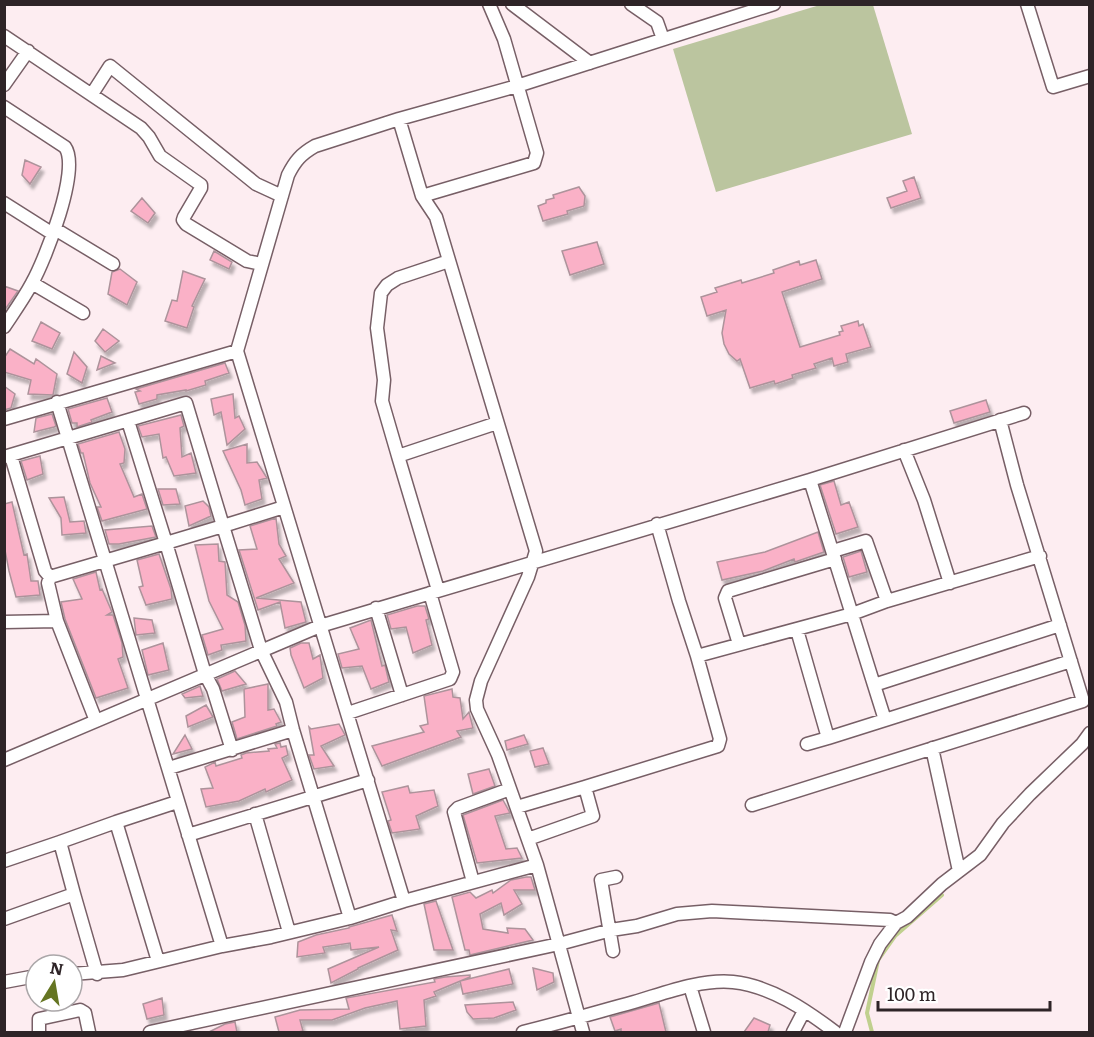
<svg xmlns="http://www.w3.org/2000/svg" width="1094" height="1037" font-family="Literata,serif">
<defs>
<filter id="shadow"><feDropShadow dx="3" dy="5" stdDeviation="1.5" flood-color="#0004"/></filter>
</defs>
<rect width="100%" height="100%" fill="#fdedf1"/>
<path fill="#bbc59f" d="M820,5H873L912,134L716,192L673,49Z"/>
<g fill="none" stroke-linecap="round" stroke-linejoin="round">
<path stroke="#c0d08e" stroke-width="4" d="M872,1032L867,1013L878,960L895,936L942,895"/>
</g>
<path fill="#fab1c7" stroke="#ad939b" stroke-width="1.5" filter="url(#shadow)" d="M25,160L41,167L30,184L22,175Z
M914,177L921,198L891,208L887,198L907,191L903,181Z
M579,187L585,196L584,206L567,211L568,214L543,221L538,206L546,203V200L554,198L553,195Z
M142,198L155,213L148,223L131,211Z
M597,242L604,264L570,275L562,251Z
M214,251L232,262L229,269L210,260Z
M816,260L822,279L782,292L800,347L840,335L839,332L843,331L841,326L858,321L859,326L863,324L871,347L846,354L848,362L834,366L832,358L814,364L816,368L792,375L793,378L775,384L774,381L750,388L740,359L737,361L729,354L724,344L722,333L726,310L707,316L701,297L717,292L715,288L741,280L742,283L774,273L773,270L799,261L800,265Z
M120,269L137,282L127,305L108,294L112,272Z
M183,271L205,279L192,306L194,307L187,328L165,321L172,300L177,301Z
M4,286L18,291L4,311Z
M41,322L60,333L52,349L32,341Z
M103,329L119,341L105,352L95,341Z
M10,349L34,364L36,359L57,374L53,395L28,394L31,380L4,372V358Z
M74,352L87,367L82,383L67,374Z
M101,356L115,363L97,370Z
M225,363L229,373L205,381L206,385L186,391V390L157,395V399L139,404L135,392L140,391L136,389Z
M4,386L15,394L11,408L4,410Z
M233,394L235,418L239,416L245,429L227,445L221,412L214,415L211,399Z
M107,398L112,412L91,420L92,422L77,427V423H72L68,409Z
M986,400L990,412L954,423L950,411Z
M52,414L56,426L54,427L34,432L36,418Z
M181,415L184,426L180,428L182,457L191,453L196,473L174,476L166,457L163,458L159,434L142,437L138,426Z
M119,432L125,449L124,463L120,464L134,497L142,494L147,509L102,521L97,507H101L90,483L83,453H81L78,444Z
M247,444V463L257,462L267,478L259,480L262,499L245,505L241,490L223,451Z
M40,456L43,474L27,480L21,461Z
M834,481L841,505L849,502L858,527L836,534L820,485Z
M158,489H176L180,504L163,505Z
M64,497L70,522L84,521L86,533L62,535L61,518L49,498Z
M203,501L209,507L211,516L189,526L185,506Z
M12,502L24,555L27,554L31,581H38L40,595L16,597L9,571L4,545V504Z
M276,518L279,544L286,556L279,559L294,583L256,598L301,602L306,622L285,628L280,602L258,610L239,550L257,549L250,526Z
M152,526L156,537L119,544H109L105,530Z
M818,532L824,552L795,562L794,559L763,571L722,580L717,562L765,552Z
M218,544L219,561L225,562L227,595L238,602L245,625L246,641L221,645L222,650L208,655L202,635L223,629L209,601L195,545Z
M861,551L867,572L849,577L843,557Z
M159,554L171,589L172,599L146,605L139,587L143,586L137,560Z
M96,572L100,590L102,589L112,612L107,615H113L122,643L123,657L118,659L128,688L96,698L65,619L61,602L82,599L73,579Z
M417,606H425L429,619L426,620L432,645L413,653L406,627L391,629L387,615Z
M134,618L152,620L155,633L136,635Z
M371,620L382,666L385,665L389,682L371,689L362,666L342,668L338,654L359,649L350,628Z
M163,643L169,670L148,675L142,650Z
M301,643H309L313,659L320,655L323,678L304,688L291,655L290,648Z
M235,671L246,684L222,691L217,679Z
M268,684V710L274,709L281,722L276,724L277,726L237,739L232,722L245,717L244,689Z
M200,686L203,696L185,698L182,694Z
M452,689L453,697L460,698L463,719L469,712L473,728L457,731L461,737L382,766L372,746L424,732L420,726L428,724L424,696Z
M206,705L213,717L188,727L186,716Z
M339,724L345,735L321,746L334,766L314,769L309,755H314L309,727L311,729Z
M185,735L192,749L173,754Z
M524,735L528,744L507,750L505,741Z
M280,743L281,747L286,746L288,755L282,758L292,780L266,792L265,789L239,801L206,807L201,789L213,788L205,767L215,762L216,766L242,758L241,755L246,753L269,751L268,749L277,748L275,744Z
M543,748L549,764L535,767L530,751Z
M489,769L495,786L473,794L468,774Z
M408,786L410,793L434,790L438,806L416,816L420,829L392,833L388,821L391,820L382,792Z
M503,800L510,813L495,816L506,849L517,848L522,858L477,863L463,815Z
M526,877H531L535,890H514L522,904L504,915L501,903L480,914L483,929L508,933L507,928L525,929L533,940L470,955L469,950H465L452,897L470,892L476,898L492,890L493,893L511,880Z
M436,901L453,950H434L424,904Z
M392,915L397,931L391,930L398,950L358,968V969L331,983L328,969L379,947L351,950L350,943L323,947L325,953L297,957L298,942L316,935L349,928V927Z
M533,968L553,973L554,982L537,990Z
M509,969L513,984L463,994L460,981Z
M470,975V977L434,992L436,996L424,1000L426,1026L400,1029L397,1001L365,1008L332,1020H300L303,1031L298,1032H279L275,1017L300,1010L349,1009L346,998L435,982L434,979L445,977Z
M162,998L164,1015L147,1019L143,1004Z
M513,1002L516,1010L494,1018L473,1019L467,1012L465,1005Z
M659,1003L666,1032H621V1029L615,1031L610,1017Z
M754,1018L770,1025L768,1032H744Z
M235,1022L237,1032H209L225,1024Z"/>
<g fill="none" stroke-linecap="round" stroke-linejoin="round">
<g stroke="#775f66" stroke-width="15">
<path id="minor" d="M512,4L590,63
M631,4L657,22L663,39
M1027,4L1053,87L1090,76
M4,36L141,128L149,137L160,156L201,185V188L184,217L183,220L186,224L247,261L261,264
M4,85L28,51
M92,94L110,66L256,184L282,196
M4,107L65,147C81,169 45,260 32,283C24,298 14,312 4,327
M399,119L422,196L436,217L536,551L528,577L481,681L476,700L477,709L498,755L537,865L583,1032
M422,196L534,163L537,153L504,39L489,4
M4,203L53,234
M55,229L113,264
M32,283L83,313
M57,402L222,946
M4,419L237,351
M904,450L924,500L950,583
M11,456L45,571L50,577
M398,456L382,401L384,380L377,328L381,293L387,285L398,278L449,261
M4,457L186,403L223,526L166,543L205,674L213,689L232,750
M810,480L874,685
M284,507L223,526L261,650L286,702L293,730L350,918
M657,524L679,601L697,656
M833,551L866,541L887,601
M438,590L398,456L497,423
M376,608L402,695
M57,621L48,583L50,577L166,543L128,421
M4,622L57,621L96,721
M1060,625L874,685L885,720L1071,661
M797,630L828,738L885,720
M739,644L725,598L728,591L835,559
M348,713L450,679L453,672L430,593
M807,744L828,738
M932,748L959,871
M4,760L320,626L810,480L1024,413
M169,768L293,730
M585,787L718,746L720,739L697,656L852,614L887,601L1040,556
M752,805L1083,701L1017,485L1000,420
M517,807L585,787L593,816L528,839
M255,814L289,932
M116,822L177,802
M188,835L368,780
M60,842L116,822L158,961
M4,861L60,842L74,894L4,919
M473,882L454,812L458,808L510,789
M74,894L97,974
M404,901L237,351L288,175C295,161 301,154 315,146L399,119L517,86L774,4
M613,951L601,880L616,877
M72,974L123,970L222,946L271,937L350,918L404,901L537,865
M4,982L36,976
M690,986L704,1032
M39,1032V1019L80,1010L85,1013L89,1032
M150,1032L559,944L611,930L637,926L677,914L712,911L890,920L896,923
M523,1032C560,1023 597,1012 634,1002C665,993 700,979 733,982C771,986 806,1010 835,1032
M793,1032L804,1011
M845,1032L871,962L880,944L896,923L907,917L942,884L980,855L1003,823L1030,794L1082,744L1090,733"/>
</g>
<use href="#minor" stroke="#fff" stroke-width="12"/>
</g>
<rect width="1094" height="1037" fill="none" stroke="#2e2427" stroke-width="12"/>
<g transform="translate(54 983) rotate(11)"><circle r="28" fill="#ffffff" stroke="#aba7a9" stroke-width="1.5"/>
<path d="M0-4.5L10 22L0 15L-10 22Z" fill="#657522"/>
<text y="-9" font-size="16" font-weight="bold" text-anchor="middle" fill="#2e2427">N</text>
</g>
<path d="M878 1001v9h172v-9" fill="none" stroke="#2e2427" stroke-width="3"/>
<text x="887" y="1001" font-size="18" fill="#2e2427" stroke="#ffffff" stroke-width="4.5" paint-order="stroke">100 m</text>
</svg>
